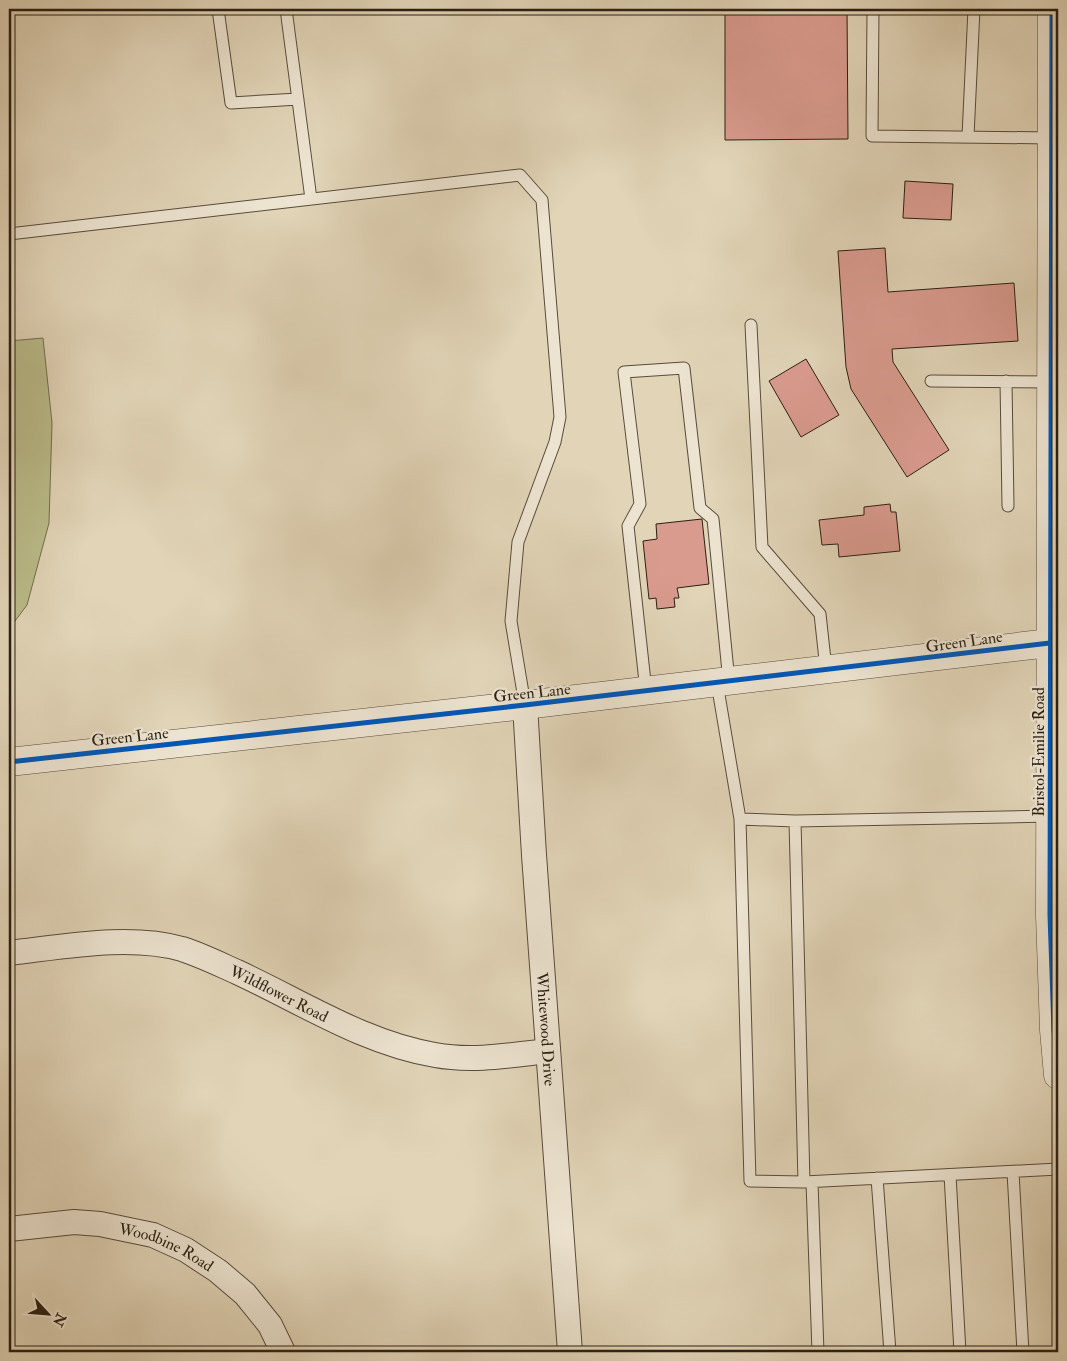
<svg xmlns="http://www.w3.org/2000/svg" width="1067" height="1361" font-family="'IM FELL Double Pica',serif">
<rect width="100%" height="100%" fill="#e1d4b7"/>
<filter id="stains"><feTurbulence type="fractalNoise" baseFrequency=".004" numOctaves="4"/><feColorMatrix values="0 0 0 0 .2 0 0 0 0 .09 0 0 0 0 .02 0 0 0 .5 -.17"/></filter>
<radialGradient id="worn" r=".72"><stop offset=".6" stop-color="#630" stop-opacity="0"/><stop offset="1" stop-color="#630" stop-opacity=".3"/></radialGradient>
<path fill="#babb89" stroke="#726d4e" d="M43,338L52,423L49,523L27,605L9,629V341Z"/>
<path fill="#da9b8f" stroke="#2b1f12" d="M725,9H847L848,139L725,140Z
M905,181L953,184L951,220L903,218Z
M885,248L888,292L1014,283L1018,341L892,349L893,362L949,450L907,477L851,389L846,367L838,251Z
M806,359L839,415L801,437L769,381Z
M890,504L891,512H896L900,551L839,557L838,544L822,545L819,520L864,515V507Z
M702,519L709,584L677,588L679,598H674L675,607L657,609L656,598L649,599L643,541L657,539L656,524Z"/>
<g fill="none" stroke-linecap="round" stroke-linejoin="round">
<g stroke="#584c3b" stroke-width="13">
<path id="service" d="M218,9L231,103L298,99
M286,9L311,199
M873,9L872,136L1051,138
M968,136L974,9
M9,234L520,175L542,200L560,417L555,442L518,542L511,621L525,705
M751,325L762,547L820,614L826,669
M931,381L1052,382
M1006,381L1008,506
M717,683L740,819
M646,691L628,526L640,504L624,372L684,368L700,508L713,519L729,682
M1050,816L795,821L804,1182L1058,1169
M795,821L740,819L750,1181L804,1182
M1013,1172L1023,1352
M950,1175L960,1352
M877,1178L890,1352
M812,1182L818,1352"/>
</g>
<g stroke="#584c3b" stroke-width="26">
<g id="minor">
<path id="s1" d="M525,705L534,855L570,1352"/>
<path id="s2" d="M9,953C63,947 129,934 182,949C201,955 219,964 237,972C302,1002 364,1043 435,1055C472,1062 512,1055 548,1051"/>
<path id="s3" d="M9,1229L74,1222L100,1224L153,1235L186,1250L218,1271L245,1294L270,1325L283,1352"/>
</g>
</g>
<g stroke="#584c3b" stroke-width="29">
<path id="tertiary" d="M1052,9L1050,915L1054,1030L1058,1075
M9,762L525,705L1058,642"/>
</g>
<use href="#service" stroke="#ece3d0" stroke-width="11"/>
<use href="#minor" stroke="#ece3d0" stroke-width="24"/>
<use href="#tertiary" stroke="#ece3d0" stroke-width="28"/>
<g stroke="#ece3d0" stroke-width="8">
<path id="cycleway" d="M1052,9L1050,915L1054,1030L1058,1075
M9,762L525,705L1058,642"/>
</g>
<use href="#cycleway" stroke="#0057b8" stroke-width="5"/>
</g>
<g text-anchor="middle" stroke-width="4.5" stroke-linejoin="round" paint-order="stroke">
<g font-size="16" fill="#2b1f12" stroke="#ece3d0">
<text transform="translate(964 641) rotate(-8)" y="6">Green Lane</text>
<text transform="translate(532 692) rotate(-6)" y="6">Green Lane</text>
<text transform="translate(130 736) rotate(-6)" y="6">Green Lane</text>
<text transform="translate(1038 752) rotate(-90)" y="6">Bristol-Emilie Road</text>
<text dy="6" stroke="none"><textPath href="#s2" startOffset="281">Wildflower Road</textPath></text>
<text dy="6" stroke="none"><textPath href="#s1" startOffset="325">Whitewood Drive</textPath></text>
<text dy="6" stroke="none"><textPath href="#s3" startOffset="162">Woodbine Road</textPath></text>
</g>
</g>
<rect width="1067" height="1361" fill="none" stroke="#e1d4b7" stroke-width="30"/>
<rect x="10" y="10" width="1047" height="1341" fill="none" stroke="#2b1f12" stroke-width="2.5"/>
<rect x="15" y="15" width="1037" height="1331" fill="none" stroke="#2b1f12"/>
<g transform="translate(48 1314) rotate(116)" stroke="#ece3d0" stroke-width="4" paint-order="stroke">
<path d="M0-4L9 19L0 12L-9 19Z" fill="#2b1f12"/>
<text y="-8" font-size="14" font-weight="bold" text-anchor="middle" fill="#2b1f12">N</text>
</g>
<rect width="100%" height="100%" filter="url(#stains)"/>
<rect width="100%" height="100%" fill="url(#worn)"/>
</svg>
